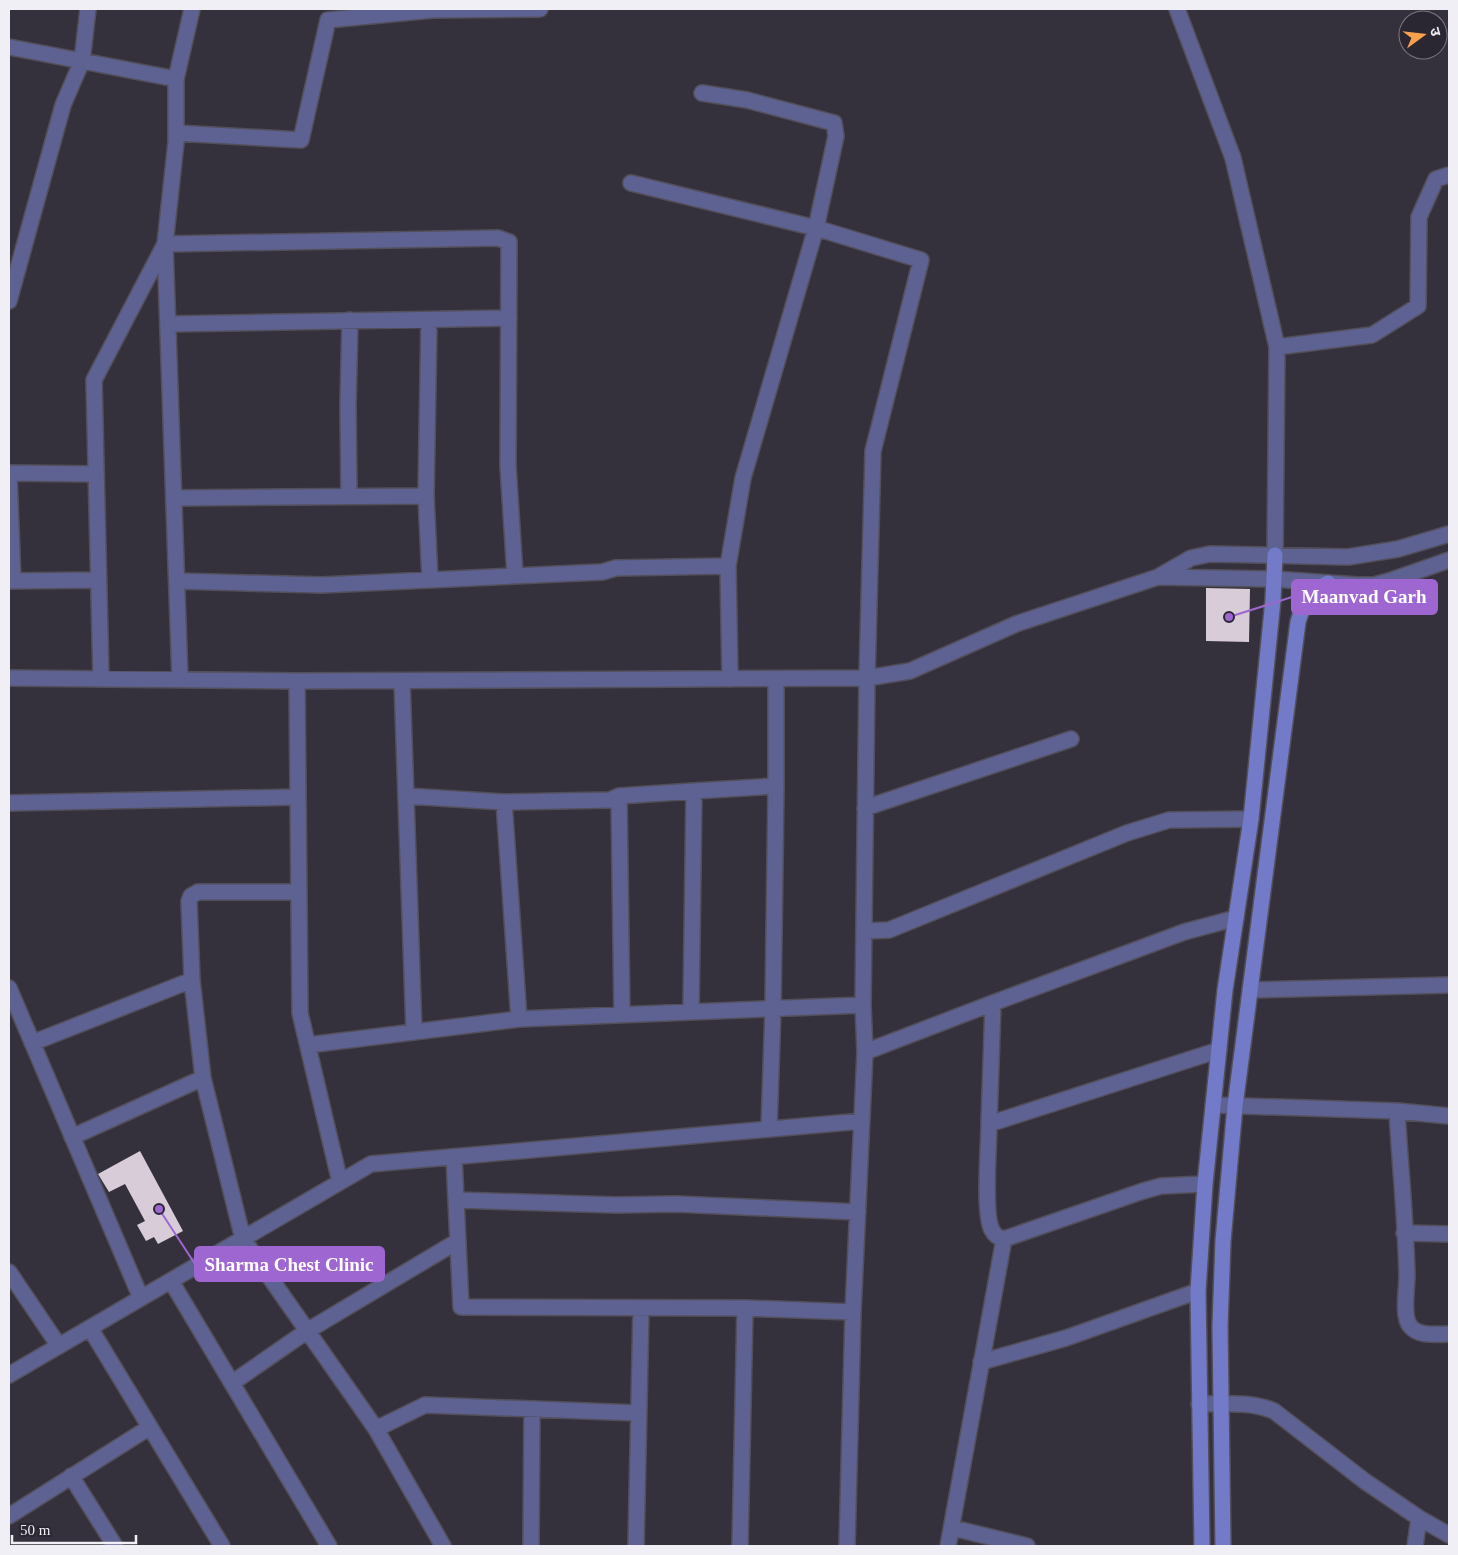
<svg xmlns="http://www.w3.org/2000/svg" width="1458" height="1555" font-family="'Times New Roman','Noto Sans Devanagari',serif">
<rect width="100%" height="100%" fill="#35313c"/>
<path fill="#d8ccd8" d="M1206,588L1250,589L1249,642L1206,641Z
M140,1151L183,1231L158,1244L154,1237L146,1241L137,1225L145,1221L125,1184L109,1192L98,1174Z"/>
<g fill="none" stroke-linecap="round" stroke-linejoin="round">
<g stroke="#534f5a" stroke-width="18">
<path id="street" d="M1177,9L1233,158L1277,347L1275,555
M9,47L176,79V142L165,244L180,680
M176,79L192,9
M702,93L747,100L834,123L836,136L816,228L743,478L728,566L730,679
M176,133L301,140L328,20L433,10L540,9
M631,183L816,228L921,260L873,451L867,678L863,1005L865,1052L853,1312L847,1546
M9,301L63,105L82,61L88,9
M429,320L426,496L430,580
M168,324L509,318
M1277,347L1372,335L1418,306L1419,217L1436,179L1449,175
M9,473L96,474
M9,474L13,581
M349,497L348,405L350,320
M174,498L426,496
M1158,577L1274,579L1357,585H1374L1389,581L1449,560
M9,581L98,580
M177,581L322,585L602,572L616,568L728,566
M9,678L297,681L867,678L910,671L1016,624L1158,577L1191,558L1210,554L1348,557L1398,549L1449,534
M101,679L94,380L165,244L498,238L509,242L508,466L515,575
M297,681L300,1013L340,1182
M402,681L414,1032
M776,786V679
M406,796L504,802L610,800L619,796L694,791
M619,796L622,1015
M504,802L519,1019
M9,803L298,797
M865,808L1071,739
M864,931L889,930L1127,833L1169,820L1251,819
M192,980L189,901L191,896L198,892H299
M9,988L141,1298
M1250,990L1449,985
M993,1003L1184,932L1236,918
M691,1012L694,791L776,786L773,1008L769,1129
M32,1043L192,980L203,1078L243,1239L376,1429
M308,1045L519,1019L863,1005
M865,1052L993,1003L989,1124L1219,1050
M1213,1105L1397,1111L1449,1116
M1397,1111C1400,1166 1406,1221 1407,1276C1407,1289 1402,1316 1410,1326C1419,1337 1436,1334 1449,1334
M989,1124C989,1146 983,1214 992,1230C995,1236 998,1238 1004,1239L1143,1191L1161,1186L1205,1184
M72,1137L203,1078
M454,1157L461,1307L745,1308
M456,1200L616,1205L676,1204L858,1212
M1404,1233L1449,1234
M9,1272L59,1346
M171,1281L329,1546
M90,1328L222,1546
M981,1362L1066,1338L1198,1291
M9,1375L371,1164L862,1121
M232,1383L307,1331L458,1241
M1199,1404C1223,1404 1252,1401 1274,1411L1366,1482L1419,1518L1449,1535
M71,1476L115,1546
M9,1516L150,1427
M953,1528L1027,1546
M443,1546L376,1429L425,1405L638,1413
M531,1546L532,1409
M636,1546L641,1308
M740,1546L745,1308L853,1312
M948,1546L1004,1239
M1415,1546L1419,1518"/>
</g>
<g stroke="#534f5a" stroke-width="18">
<path id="secondary" d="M1202,1546L1198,1291L1205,1184L1225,990L1251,819L1273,600L1275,555
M1223,1546L1220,1326L1223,1241L1235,1106L1298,622C1303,604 1311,592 1328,583"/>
</g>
<use href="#street" stroke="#5d6293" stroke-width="15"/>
<use href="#secondary" stroke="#737bc8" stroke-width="15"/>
</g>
<path fill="none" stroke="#9e66d0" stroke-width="2" d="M1229 617L1292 597M159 1209L195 1264"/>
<g fill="#9e66d0" stroke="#2b2732" stroke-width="2">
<circle cx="1229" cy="617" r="5"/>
<circle cx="159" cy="1209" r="5"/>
</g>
<g fill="#9e66d0" stroke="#9e66d0" stroke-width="2">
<rect x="1292" y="580" width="145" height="34" rx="5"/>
<rect x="195" y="1247" width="189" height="34" rx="5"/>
</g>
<g font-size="19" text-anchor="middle" font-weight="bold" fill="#fff">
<text x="1364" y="603">Maanvad Garh</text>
<text x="289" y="1271">Sharma Chest Clinic</text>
</g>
<rect width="1458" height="1555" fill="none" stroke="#f1eff6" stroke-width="20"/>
<g transform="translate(1423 35) rotate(75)"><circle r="24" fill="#2b2732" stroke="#7a7780"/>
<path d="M0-4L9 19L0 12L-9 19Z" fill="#f9a04d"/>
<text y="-8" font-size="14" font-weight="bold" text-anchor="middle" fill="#f1eff6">उ</text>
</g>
<path d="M12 1535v8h124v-8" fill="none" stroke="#f1eff6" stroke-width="2.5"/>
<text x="20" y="1535" font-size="15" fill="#f1eff6" stroke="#2b2732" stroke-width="4" paint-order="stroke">50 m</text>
</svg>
